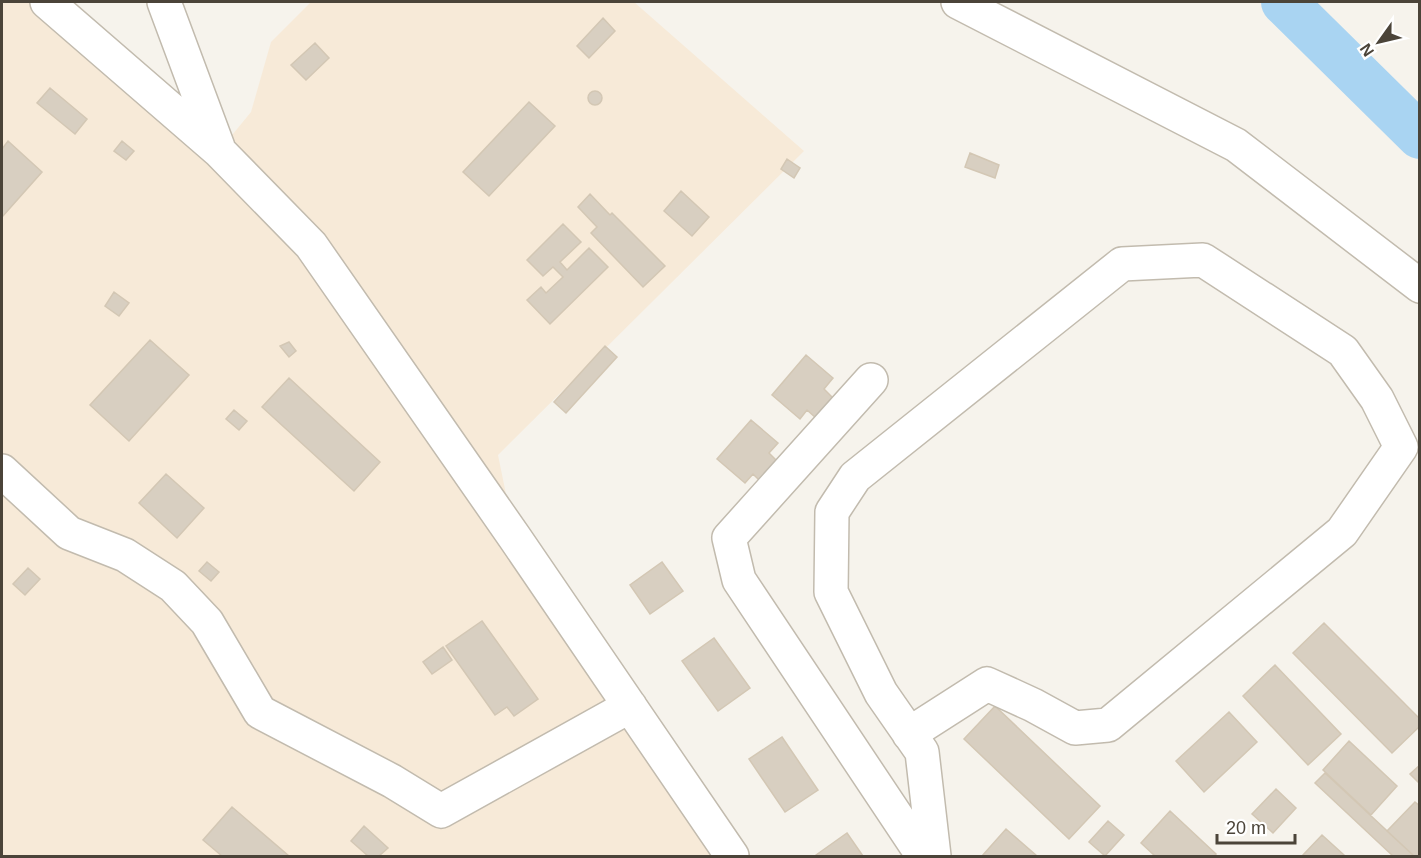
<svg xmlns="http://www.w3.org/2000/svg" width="1421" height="858" font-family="Arial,sans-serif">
<rect width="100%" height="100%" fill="#f6f3ec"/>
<path fill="#f7ead8" d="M2,2H47L219,151L251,112L271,42L311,2H634L804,151L498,455L515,538L732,856H2Z"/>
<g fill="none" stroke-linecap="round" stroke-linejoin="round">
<path stroke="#a9d4f2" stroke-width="46" d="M1284,2L1420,136"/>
</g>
<path fill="#d8cfc1" stroke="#d3c7b4" stroke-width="1.5" d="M603,18L615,31L589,58L577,46Z
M315,43L329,58L306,80L291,65Z
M50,88L87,119L75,134L37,103Z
M588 98a7 7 0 1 1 14 0a7 7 0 1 1-14 0Z
M529,102L555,126L489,196L463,172Z
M8,141L42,172L2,217V149Z
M122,141L134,151L126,160L114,151Z
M970,153L999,165L995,178L965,167Z
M787,159L800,168L794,178L781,169Z
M681,191L709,217L692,236L664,211Z
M590,194L610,215L612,213L665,266L643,287L591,233L597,227L578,207Z
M563,224L581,242L560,262L567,270L589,248L608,267L550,324L527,300L541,287L546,293L563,277L553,267L543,276L527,260Z
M114,292L129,303L119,316L105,306Z
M150,340L189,375L129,441L90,405Z
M289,342L296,351L289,357L280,346Z
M605,346L617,357L566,413L554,402Z
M806,355L833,378L824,389L833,398L816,418L807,410L800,419L772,395Z
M289,378L380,462L354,491L262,407Z
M234,410L247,421L239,430L226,419Z
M751,420L778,443L769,453L778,462L761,482L753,474L745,483L717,459Z
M166,474L204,508L177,538L139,503Z
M207,562L219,572L211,581L199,571Z
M662,562L683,591L650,614L630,585Z
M28,568L40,579L25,595L13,584Z
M482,621L538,699L514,716L507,707L495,715L446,646Z
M1324,623L1420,719V726L1392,753L1293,653Z
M714,638L750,688L718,711L682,661Z
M443,647L452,660L432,674L423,662Z
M1275,665L1341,734L1308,765L1243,696Z
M995,706L1100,806L1069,839L964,739Z
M1229,712L1257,742L1204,792L1176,761Z
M782,737L818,790L785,812L749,759Z
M1349,741L1397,786L1371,815L1323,770Z
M1420,765V784L1410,774Z
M1325,773L1414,856H1393L1315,783Z
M1276,789L1296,808L1273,833L1252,814Z
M1415,802L1420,806V856H1414L1387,831Z
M232,807L289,856H222L203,840Z
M1170,811L1216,854L1214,856H1155L1141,843Z
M1108,821L1124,835L1105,856L1089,842Z
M364,826L388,848L379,856H368L351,841Z
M1006,829L1037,856H982Z
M847,833L863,856H817L816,855Z
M1322,835L1344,855L1343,856H1302Z"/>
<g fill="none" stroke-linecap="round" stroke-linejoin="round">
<g stroke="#c2bbae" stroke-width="36">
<path id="minor" d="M47,2L219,151L311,245L515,538L732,856
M164,2L218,147
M958,2L1236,145L1420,286
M871,380L729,538L739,580L923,856
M2,471L69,533L125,555L173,586L207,622L260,712L392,781L441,811L630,706
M909,734L987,684L1033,705L1075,728L1108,725L1342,532L1401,447L1377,399L1343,351L1203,260L1122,264L855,477L832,512L831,592L881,693L922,752L934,856"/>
</g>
<use href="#minor" stroke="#fff" stroke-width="33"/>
</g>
<rect width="1421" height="858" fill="none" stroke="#4b4439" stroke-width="6"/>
<g transform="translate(1379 42) rotate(236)" stroke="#ffffff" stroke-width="4.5" paint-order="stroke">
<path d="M0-4.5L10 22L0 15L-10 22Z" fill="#4b4439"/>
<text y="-9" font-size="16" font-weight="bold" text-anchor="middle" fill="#4b4439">N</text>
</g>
<path d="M1217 834v9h78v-9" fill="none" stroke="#4b4439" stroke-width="3"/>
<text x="1226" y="834" font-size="18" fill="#4b4439" stroke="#ffffff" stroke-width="4.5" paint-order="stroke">20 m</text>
</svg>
